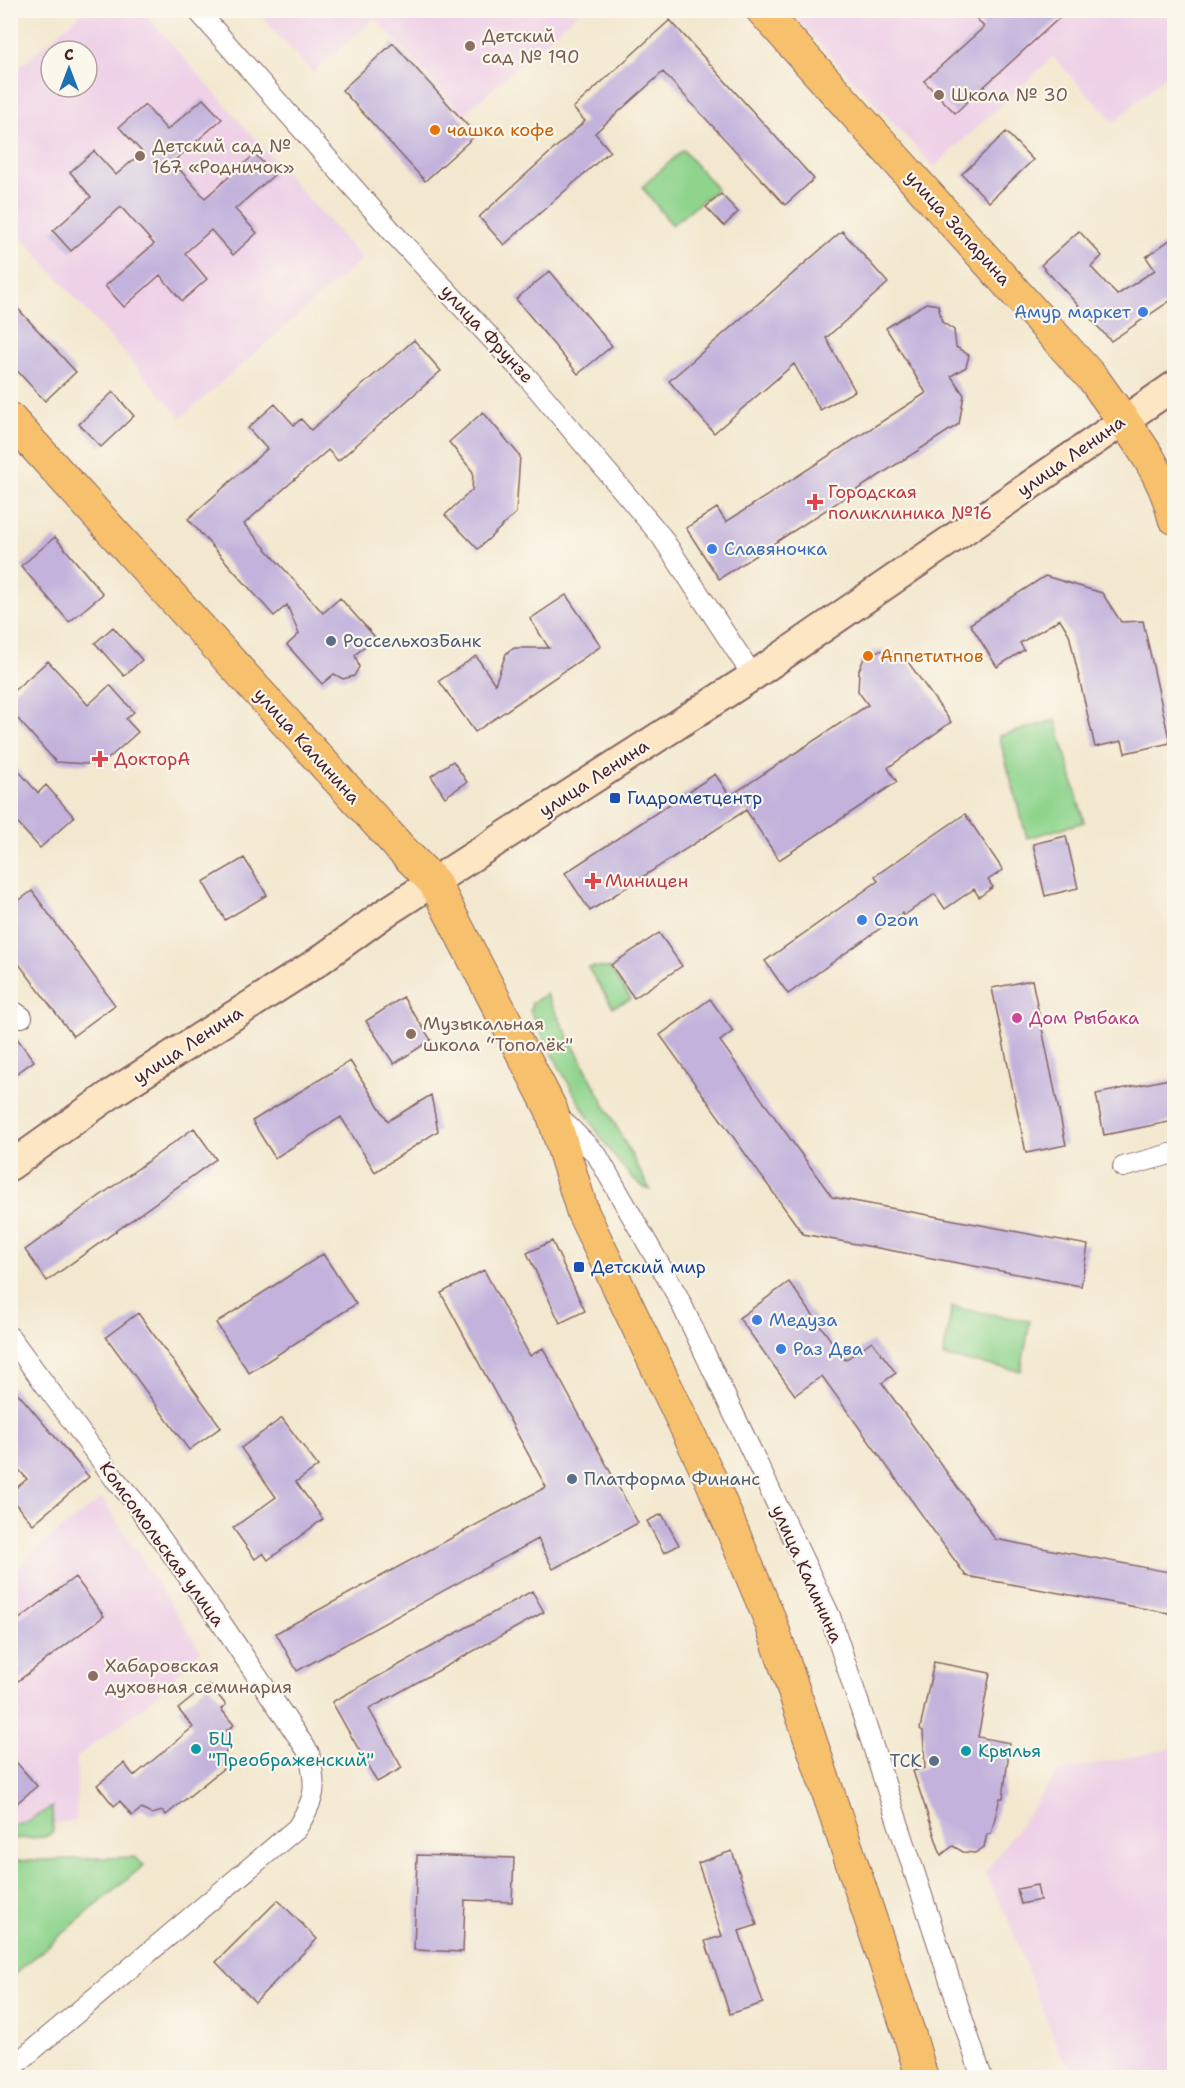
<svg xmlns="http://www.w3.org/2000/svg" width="1185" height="2088" font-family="'Shantell Sans',sans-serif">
<rect width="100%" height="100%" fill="#fbf7ec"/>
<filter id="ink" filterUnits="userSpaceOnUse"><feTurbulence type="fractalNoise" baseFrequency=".0167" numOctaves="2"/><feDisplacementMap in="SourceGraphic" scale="12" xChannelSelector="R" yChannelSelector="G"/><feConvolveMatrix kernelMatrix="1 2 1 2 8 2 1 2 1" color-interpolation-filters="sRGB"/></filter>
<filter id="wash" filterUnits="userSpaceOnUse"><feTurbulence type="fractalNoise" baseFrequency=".008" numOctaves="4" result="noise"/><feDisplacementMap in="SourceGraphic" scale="24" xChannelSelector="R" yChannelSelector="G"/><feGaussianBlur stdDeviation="1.35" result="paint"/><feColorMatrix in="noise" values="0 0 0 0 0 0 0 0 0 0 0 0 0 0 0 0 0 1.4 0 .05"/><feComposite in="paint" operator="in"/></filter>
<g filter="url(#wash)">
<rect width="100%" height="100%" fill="#f3e8cf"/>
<path fill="#eed0e7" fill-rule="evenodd" d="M84,11H142L362,259L181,418L11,225L10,75ZM51,51H87V87H51Z
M256,11H580L463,115L375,18L313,73Z
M789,11H1174V68L1114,123L1053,57L934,167Z
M102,1498L201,1651L151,1701L77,1757V1820L52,1824L11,1835L10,1573L50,1538Z
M1174,1748V2077H1079L1059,2052L1008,1920L985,1873L1058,1772Z"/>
<path fill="#8fd48d" stroke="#6c7a5c" stroke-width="1.5" d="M683,150L717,189L672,225L642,187Z
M1056,720L1084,822L1027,838L999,736Z
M591,967L610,968L631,999L613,1007L588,968Z
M546,994L650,1190C613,1177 550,1049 530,1011L532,1003Z
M952,1307L1030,1321L1021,1371L943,1357Z
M52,1807L53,1832L45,1837L11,1839V1825L22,1824Z
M134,1857L144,1865L11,1977V1861Z"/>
<g id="blocks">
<path fill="#c2b2dc" d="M969,10H1068L955,113L924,81L984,27Z
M670,20L814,179L785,205L663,72L595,133L610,151L504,245L479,217L585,121L573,108Z
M393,43L476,135L425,181L342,90Z
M203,99L222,119L173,162L205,198L255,154L274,175L235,209L257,233L233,255L211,230L185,253L207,279L182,301L160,275L124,307L105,286L154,244L121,207L71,251L53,231L91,197L70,172L94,151L116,175L142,152L119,127L145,105L167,130Z
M1006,132L1033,160L989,202L962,174Z
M721,194L738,212L724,226L706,207Z
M842,231L888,283L826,338L855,391L820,410L794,364L714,433L669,381Z
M1079,231L1102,256L1091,267L1117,295L1155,270L1146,257L1174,237V298L1111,341L1041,265Z
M550,271L612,346L578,374L516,299Z
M10,300L76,372L45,401L10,363Z
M926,303L938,305L942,322L954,330L956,347L969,355L966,367L951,376L964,395L959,424L719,579L686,528L717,508L726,522L926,393L886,328Z
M414,340L441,371L338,461L328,450L244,524L323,613L340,598L375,637L355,655L359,667L354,676L343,679L334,674L322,684L287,645L299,634L287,605L274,616L188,519L267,449L248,428L275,404L294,425L301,419L311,430Z
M113,392L134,416L101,447L79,424Z
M483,412L520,456L516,513L478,549L445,515L472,490L473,472L449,442Z
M55,537L103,594L69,622L21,566Z
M1045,576L1102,593L1121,622L1143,621L1170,743L1125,753L1122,741L1095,747L1069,634L1060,619L1020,643L1024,650L997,667L970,624Z
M566,595L601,646L475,732L439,681L476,656L495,684L506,654L510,650L515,648H549L530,619Z
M113,627L142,660L124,676L95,643Z
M887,650L906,659L951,722L888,768L897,782L779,860L746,810L590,911L565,873L715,774L730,796L868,705L858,691L859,670L865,656L870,652Z
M48,661L88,705L110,685L134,712L126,719L138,732L100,766L94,758L87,764L56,762L10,710V694Z
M10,761L38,793L46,785L74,817L40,848L10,815Z
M453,761L467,782L445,797L431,776Z
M965,814L1003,870L988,880L993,887L979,897L974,889L945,909L935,894L903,916L902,913L788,994L765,961L878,881L875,876Z
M1066,836L1078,888L1045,896L1033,844Z
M244,858L267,895L225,920L203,882Z
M32,891L115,1005L73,1036L10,952V907Z
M659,933L682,966L634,998L611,965Z
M1032,980L1066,1145L1026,1153L992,988Z
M403,997L431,1040L394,1064L366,1021Z
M710,999L733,1031L720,1041L832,1197L1088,1245L1081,1286L803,1234L660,1035Z
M10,1029L34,1061L10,1078Z
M350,1061L388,1121L431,1095L438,1131L375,1172L341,1117L275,1158L252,1121Z
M1174,1078V1121L1104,1135L1096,1094Z
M194,1128L216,1159L47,1281L25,1250Z
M552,1241L585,1311L560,1323L527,1253Z
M323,1254L356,1304L249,1373L216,1323Z
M484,1270L530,1356L543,1348L638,1523L553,1569L538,1539L297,1671L276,1633L546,1487L441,1293Z
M789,1282L845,1360L872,1341L896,1373L882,1383L995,1539L1174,1573V1614L966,1576L822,1376L795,1395L739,1318Z
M138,1313L221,1427L189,1450L106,1337Z
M10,1384L89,1477L33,1524L10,1498V1493L27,1479L10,1460Z
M282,1418L318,1466L296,1482L323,1519L268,1560L263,1553L255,1559L233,1528L276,1497L241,1448Z
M662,1514L679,1545L664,1553L647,1521Z
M75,1577L104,1616L10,1687V1626Z
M532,1591L544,1612L369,1709L402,1768L377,1782L332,1702Z
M934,1662L990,1673L978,1737L1010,1743L1003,1798H1000L991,1834H987L984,1847L975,1853L963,1852L953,1846L941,1855L913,1771L925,1768L923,1731L920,1729Z
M209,1684L226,1705L221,1709L234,1725L227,1730L230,1743L224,1756L230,1763L166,1815L163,1811L151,1814L141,1809L132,1816L120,1801L114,1806L97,1785L124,1763L134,1776L193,1727L178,1709Z
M10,1755L37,1786L10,1809Z
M732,1851L757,1925L739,1931L763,2003L730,2014L705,1941L722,1936L698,1863Z
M417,1855L514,1858L512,1902L465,1900L463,1952L414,1950Z
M1037,1885L1040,1900L1021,1904L1017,1889Z
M278,1900L317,1939L255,2002L216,1962Z"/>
</g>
</g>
<g filter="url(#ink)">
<use href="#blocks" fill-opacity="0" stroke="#856564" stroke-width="1.5"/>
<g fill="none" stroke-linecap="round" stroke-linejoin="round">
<g stroke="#856564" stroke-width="22">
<path id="street" d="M197,10L396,236L529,379L661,536L753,676
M10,1009L22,1017
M557,1115L597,1155L678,1297L830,1616L982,2078
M1123,1167L1174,1153
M10,1337L114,1478L134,1501L222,1624L309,1753C317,1788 316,1797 297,1828L10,2069"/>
</g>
<g stroke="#856564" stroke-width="32">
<path id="secondary" d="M10,1166L111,1094L316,963L385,913L753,676L1174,386"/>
</g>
<g stroke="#856564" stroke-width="34">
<path id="primary" d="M762,10L1095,381C1124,423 1163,467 1174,518
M10,419L403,851L434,882L551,1109L583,1213L712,1482L770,1620L910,2036L922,2078"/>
</g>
<use href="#street" stroke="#fff" stroke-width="20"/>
<use href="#secondary" stroke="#fce6c4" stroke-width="28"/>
<use href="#primary" stroke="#f7c06c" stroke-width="32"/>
</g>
</g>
<g fill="#8d6e63" stroke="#fbf7ec" stroke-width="2">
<circle cx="470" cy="46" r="6"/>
<circle cx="939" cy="95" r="6"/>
<circle cx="140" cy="156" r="6"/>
<circle cx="411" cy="1034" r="6"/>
<circle cx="93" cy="1676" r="6"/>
</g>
<g fill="#e8710a" stroke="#fbf7ec" stroke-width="2">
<circle cx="435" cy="130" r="6"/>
<circle cx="868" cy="656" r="6"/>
</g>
<g fill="#3f7fe0" stroke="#fbf7ec" stroke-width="2">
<circle cx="1143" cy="312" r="6"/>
<circle cx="712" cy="549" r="6"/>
<circle cx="862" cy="920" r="6"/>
<circle cx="757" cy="1320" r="6"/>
<circle cx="781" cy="1349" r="6"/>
</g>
<g fill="#e0444e" stroke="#fbf7ec" stroke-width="2">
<path d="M812 493h6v6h6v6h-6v6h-6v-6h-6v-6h6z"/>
<path d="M97 750h6v6h6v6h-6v6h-6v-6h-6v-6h6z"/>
<path d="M590 872h6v6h6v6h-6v6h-6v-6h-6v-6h6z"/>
</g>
<g fill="#5c6f8a" stroke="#fbf7ec" stroke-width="2">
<circle cx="331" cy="641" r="6"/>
<circle cx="572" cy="1479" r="6"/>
<circle cx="934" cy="1761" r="6"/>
</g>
<g fill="#1a4fb4" stroke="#fbf7ec" stroke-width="2">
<rect x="609" y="792" width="12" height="12" rx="3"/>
<rect x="573" y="1261" width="12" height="12" rx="3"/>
</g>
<circle fill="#d1479c" stroke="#fbf7ec" stroke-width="2" cx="1017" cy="1018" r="6"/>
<g fill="#0f9aa8" stroke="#fbf7ec" stroke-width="2">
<circle cx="196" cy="1749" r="6"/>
<circle cx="966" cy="1751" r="6"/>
</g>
<g text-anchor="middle" stroke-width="4.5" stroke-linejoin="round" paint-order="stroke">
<g font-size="18" fill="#785e54" stroke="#fbf7ec" text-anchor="start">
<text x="482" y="42">Детский<tspan x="482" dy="21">сад № 190</tspan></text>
<text x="951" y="101">Школа № 30</text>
<text x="152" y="152">Детский сад №<tspan x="152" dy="21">167 «Родничок»</tspan></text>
<text x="423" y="1030">Музыкальная<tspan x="423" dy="21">школа “Тополёк"</tspan></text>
<text x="105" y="1672">Хабаровская<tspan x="105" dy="21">духовная семинария</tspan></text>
</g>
<g font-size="18" fill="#c56008" stroke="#fbf7ec" text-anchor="start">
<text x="447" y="136">чашка кофе</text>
<text x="880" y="662">Аппетитнов</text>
</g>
<g font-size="18" fill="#4a1f2b" stroke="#fbf7ec">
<text transform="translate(958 228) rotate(48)" y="6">улица Запарина</text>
<text transform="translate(487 334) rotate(47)" y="6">улица Фрунзе</text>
<text transform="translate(1071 456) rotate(-35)" y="6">улица Ленина</text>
<text transform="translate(307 746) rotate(48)" y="6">улица Калинина</text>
<text transform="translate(594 778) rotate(-33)" y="6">улица Ленина</text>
<text transform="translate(188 1045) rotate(-33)" y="6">улица Ленина</text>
<text transform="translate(162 1544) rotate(54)" y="6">Комсомольская улица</text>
<text transform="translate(807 1574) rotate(66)" y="6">улица Калинина</text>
</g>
<g font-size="18" fill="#366cbe" stroke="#fbf7ec" text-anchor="start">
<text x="1131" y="318" text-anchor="end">Амур маркет</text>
<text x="724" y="555">Славяночка</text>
<text x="874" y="926">Ozon</text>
<text x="769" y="1326">Медуза</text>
<text x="793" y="1355">Раз Два</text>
</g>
<g font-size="18" fill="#be3a42" stroke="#fbf7ec" text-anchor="start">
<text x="828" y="498">Городская<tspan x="828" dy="21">поликлиника №16</tspan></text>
<text x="114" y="765">ДокторА</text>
<text x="605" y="887">Миницен</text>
</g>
<g font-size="18" fill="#4e5e75" stroke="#fbf7ec" text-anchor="start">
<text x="343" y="647">РоссельхозБанк</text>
<text x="584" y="1485">Платформа Финанс</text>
<text x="922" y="1767" text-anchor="end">ТСК</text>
</g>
<g font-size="18" fill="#164399" stroke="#fbf7ec" text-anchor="start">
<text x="627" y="804">Гидрометцентр</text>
<text x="591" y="1273">Детский мир</text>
</g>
<g font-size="18" fill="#b23c85" stroke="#fbf7ec" text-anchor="start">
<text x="1029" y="1024">Дом Рыбака</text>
</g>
<g font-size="18" fill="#0d838f" stroke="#fbf7ec" text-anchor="start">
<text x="208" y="1745">БЦ<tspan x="208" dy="21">"Преображенский"</tspan></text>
<text x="978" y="1757">Крылья</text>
</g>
</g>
<rect width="1185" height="2088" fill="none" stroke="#fbf7ec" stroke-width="36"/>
<g transform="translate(69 69)"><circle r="28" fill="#fbf7ec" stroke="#b4a19f" stroke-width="1.5"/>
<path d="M0-4.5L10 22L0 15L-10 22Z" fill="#1f6fb2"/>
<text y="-9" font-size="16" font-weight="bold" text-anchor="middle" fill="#4a1f2b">С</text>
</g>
</svg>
